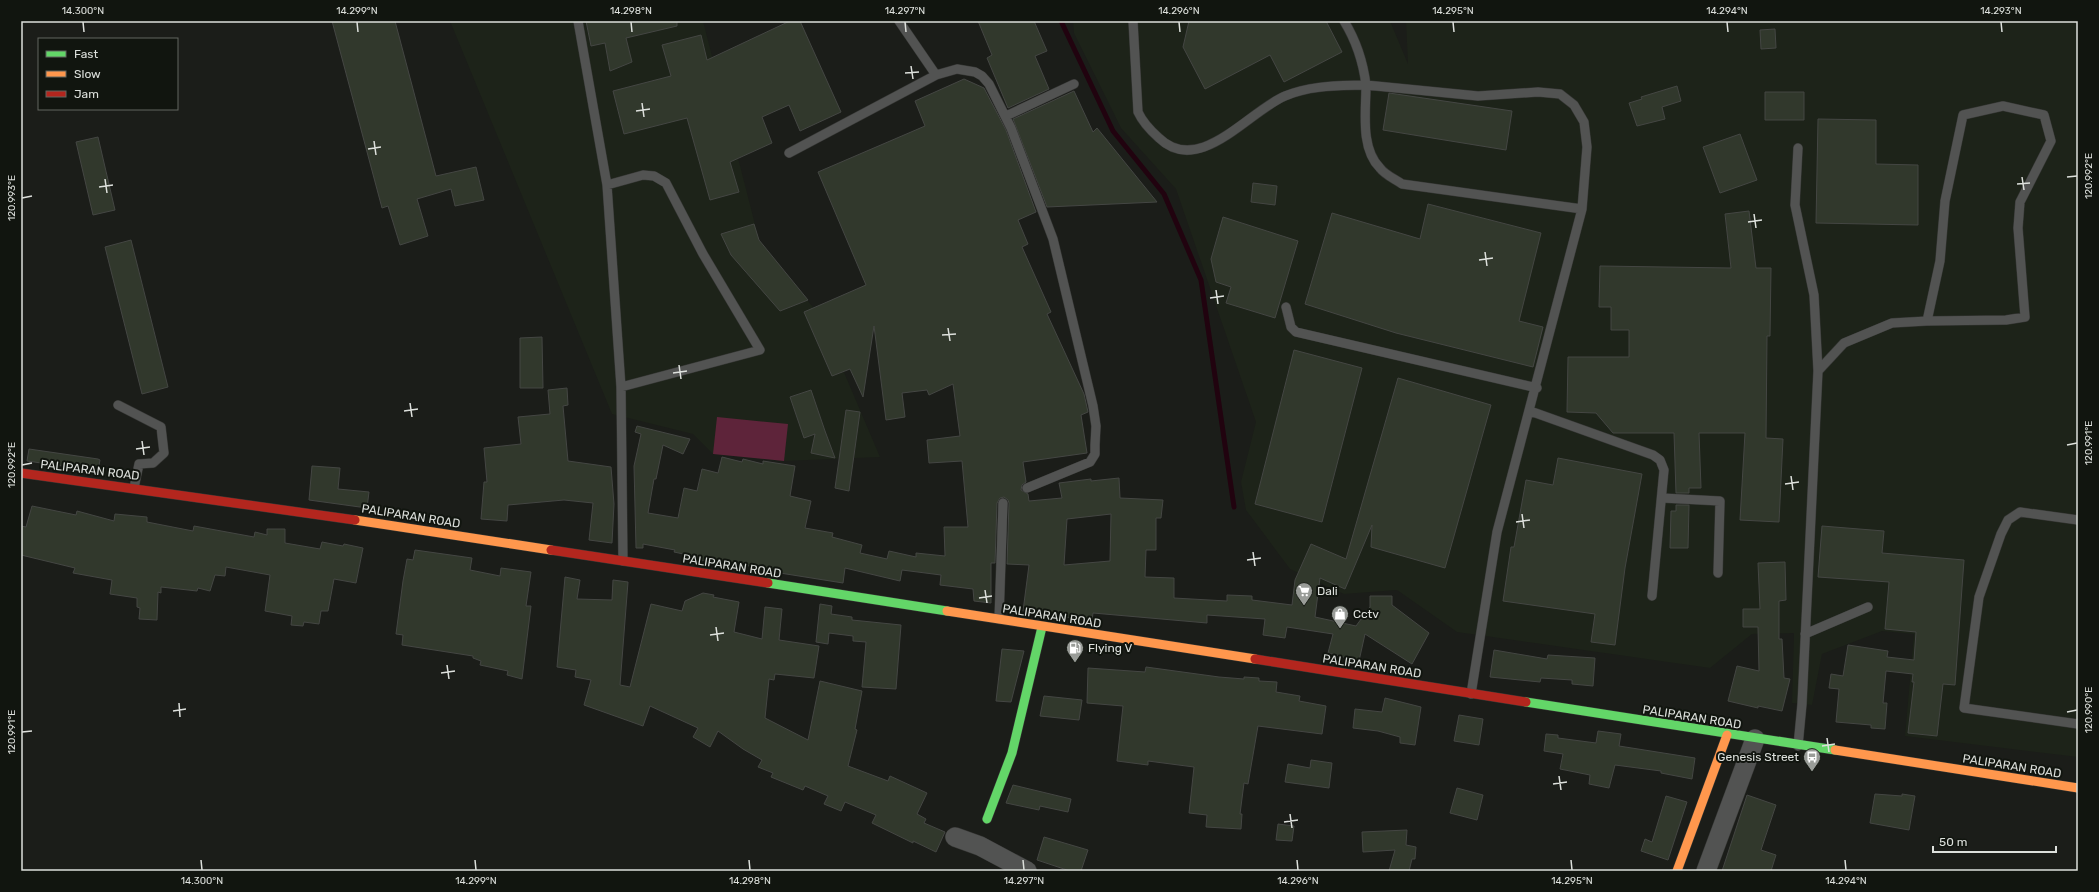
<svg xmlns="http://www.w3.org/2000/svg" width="2099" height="892" font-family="Rubik,sans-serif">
<rect width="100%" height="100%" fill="#1b1d19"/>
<path fill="#1d2319" d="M450,21H703L759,240L820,316L880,457L784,461L713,454L693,434L612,414Z
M1073,21H1390L1408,64L1406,21H2078V757L1905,736L1914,634L1882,631L1822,654L1812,705L1792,703L1794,633L1752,634L1710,668L1457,632L1397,590L1344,594L1290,569L1246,510L1241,482L1256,422L1176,189L1121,128L1074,33Z"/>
<path fill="#5e243a" d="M717,417L788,424L784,461L713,454Z"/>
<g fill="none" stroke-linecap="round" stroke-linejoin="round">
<path stroke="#21030f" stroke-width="5" d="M1061,21L1113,131L1164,194L1201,280L1234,507"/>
</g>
<path fill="#31382c" stroke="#444643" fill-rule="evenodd" d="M332,21H395L436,176L476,167L484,200L455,206L451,189L417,199L428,236L400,245L388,206L382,208Z
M586,21H677V26L626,38L632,62L610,71L605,43L591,46Z
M790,21H800L841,112L800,131L789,105L762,117L772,143L730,162L739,192L710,200L687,118L624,134L613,91L671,76L662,45L701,35L707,60Z
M978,21H1034L1047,51L1035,56L1049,89L1008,108L987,58L992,55Z
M1189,21H1326L1342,52L1284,82L1270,55L1205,89L1183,47Z
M1775,29L1776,48L1761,49L1760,30Z
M964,79L984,88L1006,130L1036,212L1018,220L1028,244L1022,247L1051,312L1047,314L1084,394L1088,412L1081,415L1087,453L1023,462L1026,482L1022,485L1021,490L1028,494L1029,501L1062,498L1059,483L1091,479V481L1119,478L1120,498L1163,500L1161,518H1156V550H1146L1145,577L1174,578V598L1227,601V595L1252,596V600L1292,605L1295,580L1311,544L1346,559L1398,378L1491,405L1445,568L1371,547L1372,525L1345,589L1320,578L1315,617L1356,626L1370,607V596H1392V605L1429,633L1412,664L1365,634L1359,661L1328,653L1333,634L1287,627L1285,638L1263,635L1265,619L1207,615V623L1093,613L1092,621L1023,611L1029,565L1007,564L1009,503L1008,500L1004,497L1000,498L997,503L995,563H991V603L974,601L973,589L940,585L941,575L902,570L900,581L845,568L843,583L780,573L727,561L726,564L701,560L702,558L674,552L675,550L643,544V548H636L634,466L641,434L635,432L637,426L690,439L683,454L663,445L656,479H654L648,513L678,518L684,488L697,491L702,469L718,473L722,457L742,462L743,459L763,464V461L795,466L790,496L811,501L805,528L833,533L832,537L862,545L860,553L887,559L889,551L916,557V553L945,556L944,527H968L962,461L929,463L927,440L960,436L953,384L929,395L927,390L902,393L905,417L886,420L874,326L863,397L850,369L832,376L804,312L866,285L818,172L925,126L915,101ZM1111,514L1110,561L1064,565L1067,519Z
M1677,86L1681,101L1662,107L1665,119L1637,126L1629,103L1642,99L1641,97Z
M1074,91L1093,132L1097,128L1157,202L1047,207L1013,119Z
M1765,92H1804V120H1765Z
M1389,93L1512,111L1506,150L1383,130Z
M1818,119L1876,120V164L1918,165V225L1816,223Z
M1740,134L1757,180L1720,193L1703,147Z
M98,137L115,210L93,215L76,142Z
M1253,183L1277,186L1275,205L1251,202Z
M1428,204L1541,233L1519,321L1543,327L1533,367L1396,333L1305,304L1332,213L1420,239Z
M1749,211L1756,268H1771L1770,336H1767L1766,438L1783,439L1779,522L1740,520L1745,433H1699L1701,488H1689V493H1676L1674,433H1613L1596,413L1567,412L1568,357H1629V330H1611V307H1599L1600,266L1731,268L1725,214Z
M1223,217L1298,241L1275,318L1226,303L1231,287L1216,282L1211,259Z
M754,224L759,240L808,300L780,311L731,255L721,234Z
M131,240L168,387L142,394L105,247Z
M542,337L543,388H520V338Z
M1294,350L1362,368L1322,522L1255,504Z
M567,388L568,405L563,406L568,461L611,467L614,504L612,543L589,540L593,503L564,500L508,505L507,521L481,519L484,482H487L484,448L521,444L518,417L550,414L548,390Z
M811,390L825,431L835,458L811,453L815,434L804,438L790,397Z
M846,410L860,412L849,491L835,488Z
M29,449L98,459L100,460L98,471L27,461Z
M1558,458L1642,474L1625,568L1615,645L1591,642L1595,614L1503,601L1511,547H1514L1526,480L1553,485Z
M312,466L340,468L338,489L369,492L367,508L309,500Z
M1676,505H1689L1688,548H1670L1671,511H1676Z
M32,506L76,515L77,511L114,521L115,514L147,517V522L193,531L194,526L254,537L255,532L267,535V529H285V543L320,549L322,542L343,546L344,544L363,548L356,583L334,579L328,611H321L319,624L304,622L303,626L291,625L292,616L265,611L270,575L226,567L225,576L215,575L210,591L198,588L197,591L161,587V593L158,592L157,620L139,619L140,608L137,607V598L110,594L112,580L73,573L75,568L21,555V526L26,527Z
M1822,526L1884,531L1882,553L1964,560L1955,685L1943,684L1937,736L1908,733L1914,682H1912L1913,674L1886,671L1883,703H1887L1885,729L1871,728V725L1836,722L1839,689L1829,688L1831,674L1843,676L1848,645L1888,651L1887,657L1914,660L1916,632L1885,629L1889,582L1818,577Z
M415,550L472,558L470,570L500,576L501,568L531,572L526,606H531L522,679L507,675L508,671L480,665L481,661L473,658V656L402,645L403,635L396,634L403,581L407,559L413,560Z
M1785,562L1786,600L1779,601V639H1782L1784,678L1790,679L1782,711L1758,706V708L1728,701L1737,666L1759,671L1758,627H1743V609H1760L1758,563Z
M565,577L580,580L577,599L612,600L613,580L628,582L620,685L630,687L651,604L682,611L685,601L703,593L714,595L713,597L739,602L734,632L762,639L765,607L782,609L779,640L819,646L814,678L775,674L774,680L769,679L765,718L808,740L820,681L862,691L855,729L857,730L848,766L888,781L890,776L927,793L917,814L926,819L924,823L945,832L936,852L913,841V843L872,823L876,815L845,802L841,811L824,804L828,796L805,786L803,790L771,777L773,773L758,767L762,760L743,749L718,731L710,747L693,737L698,728L650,706L643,726L584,705L591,680L575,677L576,670L557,667Z
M820,604L832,606L831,614L852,617V620L901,625L896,689L862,687L866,642L853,641V636L829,633L828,644L816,642Z
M1002,649L1024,651L1011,702L996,701Z
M1494,650L1547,659L1548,655L1595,658L1593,686L1572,684V680L1541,678L1540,682L1490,677Z
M1146,667L1219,677L1244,679V677L1259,678V681L1277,682L1276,692L1300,696L1299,701L1326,706L1322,734L1258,726L1248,784L1244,783L1240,814H1242L1241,829L1206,827L1207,815L1189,813L1194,767L1148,761V765L1117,761L1123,706L1087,703L1088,668L1145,672Z
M1044,696L1082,700L1079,720L1040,716Z
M1385,698L1421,707L1415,745L1400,743V737L1378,731L1353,728L1355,709L1382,712Z
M1459,715L1483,719L1479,745L1454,741Z
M1598,731L1621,734L1619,746L1695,758L1692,779L1661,773V771L1615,765L1609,788L1589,784L1590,775L1560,769L1563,754L1544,751L1546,734L1558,735V738L1596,743Z
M1311,760L1332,763L1329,788L1285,782L1288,764L1310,768Z
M1013,785L1071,799L1068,812L1040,806L1039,810L1006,803Z
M1457,788L1483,795L1477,820L1450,813Z
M1875,794L1902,796V794L1915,796L1909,830L1870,823Z
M1747,795L1776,805L1761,850L1776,855L1771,871H1722Z
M1666,796L1687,802L1668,860L1641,851L1645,839L1652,842Z
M1278,824L1294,826L1292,841L1276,840Z
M1407,830L1406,845L1416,847L1415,859H1412L1409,871H1389L1395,850L1363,852L1362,832Z
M1044,837L1088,850L1081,871H1070L1037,860Z"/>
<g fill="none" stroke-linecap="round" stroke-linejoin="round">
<g stroke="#363735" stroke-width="10">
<path id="lane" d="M578,21L607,185L621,387L623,561
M899,21L936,75
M1133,21L1138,112C1143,123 1150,130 1159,138C1199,177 1249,111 1285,96C1311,85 1338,86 1366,85C1366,111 1360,148 1380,168C1385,175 1395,179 1402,184L1582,209
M1344,21C1357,42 1363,61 1366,85L1478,96L1538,92L1560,94L1574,105L1584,122L1587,147L1582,209L1497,532L1471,694
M1006,116L1074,84
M789,153L936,75L957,69L975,72L982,76L989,84L1011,128L1053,239L1093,406L1096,426L1095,445V454L1090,462L1027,488
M607,185L643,175L654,176L666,183L703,254L760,350L621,387
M1286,307L1291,327L1296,332L1537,388
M1818,371L1844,343L1892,323L1927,321L2006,320L2025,317L2018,228L2020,202L2051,141L2044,115L2003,106L1963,115L1945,201L1940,261L1927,321
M118,405L161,427L164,453L153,463L139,464L134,488
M1530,411L1653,455L1660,460L1664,470L1652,596
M1662,498L1720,501L1718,573
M2078,520L2020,512L2008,520L2001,534L1979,597L1964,708L2078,724
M999,619L1003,503
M1805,634L1868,607
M1798,746L1802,704L1818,371L1814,295L1795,205L1798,148"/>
</g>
<g stroke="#363735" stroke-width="20">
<path id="street" d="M955,837L980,846L1027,871
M1706,871L1755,739"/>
</g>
<g stroke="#363735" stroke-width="10">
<path id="fast" d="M768,583L947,611
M1526,702L1835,750
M987,819L1012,753L1042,627"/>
</g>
<g stroke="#363735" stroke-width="10">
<path id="slow" d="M355,520L551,550
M947,611L1255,659
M1835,750L2078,788
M1677,871L1727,735"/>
</g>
<g stroke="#363735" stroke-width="10">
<path id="jam" d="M21,473L355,520
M551,550L768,583
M1255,659L1526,702"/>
</g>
<use href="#lane" stroke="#525352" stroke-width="9"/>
<use href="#street" stroke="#525352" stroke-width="19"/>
<use href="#fast" stroke="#63d668" stroke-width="9"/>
<use href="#slow" stroke="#ff974d" stroke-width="9"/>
<use href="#jam" stroke="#b3261e" stroke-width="9"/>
</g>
<path fill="none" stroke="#dde0dc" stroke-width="1.5" d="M83,22L84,32M357,22L358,32M631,22L632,32M905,22L906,32M1179,22L1180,32M1453,22L1454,32M1727,22L1728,32M2001,22L2002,32M911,66L913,79M905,73L919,72M642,103L644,117M636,111L650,109M374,141L376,155M368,149L381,147M2022,177L2024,190M2067,177L2077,176M105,179L107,193M2017,184L2030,183M99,187L113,185M22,198L32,196M1754,214L1756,228M1748,222L1762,220M1485,252L1487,266M1479,260L1493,258M1216,290L1218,304M1210,298L1224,296M948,328L950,341M942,335L956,334M679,365L681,379M673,373L687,371M410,403L412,417M404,411L418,409M142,441L144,455M2067,445L2077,443M136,449L150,447M22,465L32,463M1791,476L1793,490M1785,484L1799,482M1522,514L1524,528M1516,522L1530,520M1253,552L1255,566M1247,560L1261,558M985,590L987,603M979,598L992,596M716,627L718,641M710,635L724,633M447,665L449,679M441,673L455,671M179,703L180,717M173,711L186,709M2067,712L2077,710M22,732L32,731M1827,738L1829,752M1822,746L1835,744M1559,776L1561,790M1553,784L1567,782M1290,814L1292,828M1284,822L1298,820M201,860L202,870M475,860L476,870M749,860L750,870M1023,860L1024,870M1297,860L1298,870M1571,860L1572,870M1845,860L1846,870"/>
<defs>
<g id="supermarket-pin" transform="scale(0.9)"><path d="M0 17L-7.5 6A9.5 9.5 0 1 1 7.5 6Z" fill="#999c98" stroke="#11150f"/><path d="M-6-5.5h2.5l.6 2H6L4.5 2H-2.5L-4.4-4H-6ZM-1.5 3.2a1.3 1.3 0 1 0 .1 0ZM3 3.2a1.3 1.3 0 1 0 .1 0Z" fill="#fff"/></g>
<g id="shop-pin" transform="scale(0.9)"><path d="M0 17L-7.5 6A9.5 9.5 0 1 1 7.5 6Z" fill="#999c98" stroke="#11150f"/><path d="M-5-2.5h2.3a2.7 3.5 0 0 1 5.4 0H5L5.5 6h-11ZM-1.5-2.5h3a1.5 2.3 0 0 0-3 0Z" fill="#fff"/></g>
<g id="fuel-pin" transform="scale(0.9)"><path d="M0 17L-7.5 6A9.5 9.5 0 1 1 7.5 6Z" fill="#999c98" stroke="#11150f"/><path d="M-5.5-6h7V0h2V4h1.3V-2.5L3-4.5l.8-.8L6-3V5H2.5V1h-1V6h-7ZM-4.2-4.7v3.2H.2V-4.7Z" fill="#fff"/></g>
<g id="bus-pin" transform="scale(0.9)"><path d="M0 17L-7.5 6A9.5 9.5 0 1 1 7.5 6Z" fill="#999c98" stroke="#11150f"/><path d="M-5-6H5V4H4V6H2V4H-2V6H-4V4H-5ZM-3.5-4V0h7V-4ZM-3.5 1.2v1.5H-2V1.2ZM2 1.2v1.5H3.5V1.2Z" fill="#fff"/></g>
</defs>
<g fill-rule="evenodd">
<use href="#supermarket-pin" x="1304" y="591"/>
<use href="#shop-pin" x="1340" y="614"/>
<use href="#fuel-pin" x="1075" y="648"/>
<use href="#bus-pin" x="1812" y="757"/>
</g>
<g text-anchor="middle" stroke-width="4" stroke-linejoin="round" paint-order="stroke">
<g font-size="12" fill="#dde0dc" stroke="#11150f">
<text transform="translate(90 470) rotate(7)" y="4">PALIPARAN ROAD</text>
<text transform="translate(411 516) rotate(9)" y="4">PALIPARAN ROAD</text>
<text transform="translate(732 566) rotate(9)" y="4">PALIPARAN ROAD</text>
<text transform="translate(1052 616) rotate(9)" y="4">PALIPARAN ROAD</text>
<text transform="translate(1372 666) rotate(9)" y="4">PALIPARAN ROAD</text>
<text transform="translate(1692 717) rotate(9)" y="4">PALIPARAN ROAD</text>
<text transform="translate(2012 766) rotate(9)" y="4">PALIPARAN ROAD</text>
</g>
<g font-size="12" fill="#dde0dc" stroke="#11150f" text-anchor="start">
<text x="1317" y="595">Dali</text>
<text x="1353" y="618">Cctv</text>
<text x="1088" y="652">Flying V</text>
<text x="1799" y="761" text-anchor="end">Genesis Street</text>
</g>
</g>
<rect width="2099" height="892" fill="none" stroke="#11150f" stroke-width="44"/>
<rect x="38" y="38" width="140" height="72" fill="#11150f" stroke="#636661"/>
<rect x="46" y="51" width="20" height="6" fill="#63d668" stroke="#636661"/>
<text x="74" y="58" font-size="12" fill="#dde0dc">Fast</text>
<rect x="46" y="71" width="20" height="6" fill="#ff974d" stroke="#636661"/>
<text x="74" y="78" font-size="12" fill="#dde0dc">Slow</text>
<rect x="46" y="91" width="20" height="6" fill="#b3261e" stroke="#636661"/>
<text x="74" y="98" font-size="12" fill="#dde0dc">Jam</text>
<path d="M1933 846v6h123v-6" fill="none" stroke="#dde0dc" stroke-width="2"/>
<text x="1939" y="846" font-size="12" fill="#dde0dc" stroke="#11150f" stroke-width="3" paint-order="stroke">50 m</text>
<rect x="22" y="22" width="2055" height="848" fill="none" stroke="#dde0dc" stroke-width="1.5"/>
<g font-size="10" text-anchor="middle" fill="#dde0dc">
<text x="83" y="14">14.300°N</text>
<text x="357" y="14">14.299°N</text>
<text x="631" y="14">14.298°N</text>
<text x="905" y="14">14.297°N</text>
<text x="1179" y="14">14.296°N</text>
<text x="1453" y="14">14.295°N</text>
<text x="1727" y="14">14.294°N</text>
<text x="2001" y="14">14.293°N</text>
<text transform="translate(2088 176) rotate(-90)" y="4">120.992°E</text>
<text transform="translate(11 198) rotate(-90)" y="4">120.993°E</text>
<text transform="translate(2088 443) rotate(-90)" y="4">120.991°E</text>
<text transform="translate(11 465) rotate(-90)" y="4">120.992°E</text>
<text transform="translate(2088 710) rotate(-90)" y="4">120.990°E</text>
<text transform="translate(11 732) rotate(-90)" y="4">120.991°E</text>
<text x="202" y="884">14.300°N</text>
<text x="476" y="884">14.299°N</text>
<text x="750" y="884">14.298°N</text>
<text x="1024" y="884">14.297°N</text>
<text x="1298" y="884">14.296°N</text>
<text x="1572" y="884">14.295°N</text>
<text x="1846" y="884">14.294°N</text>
</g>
</svg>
